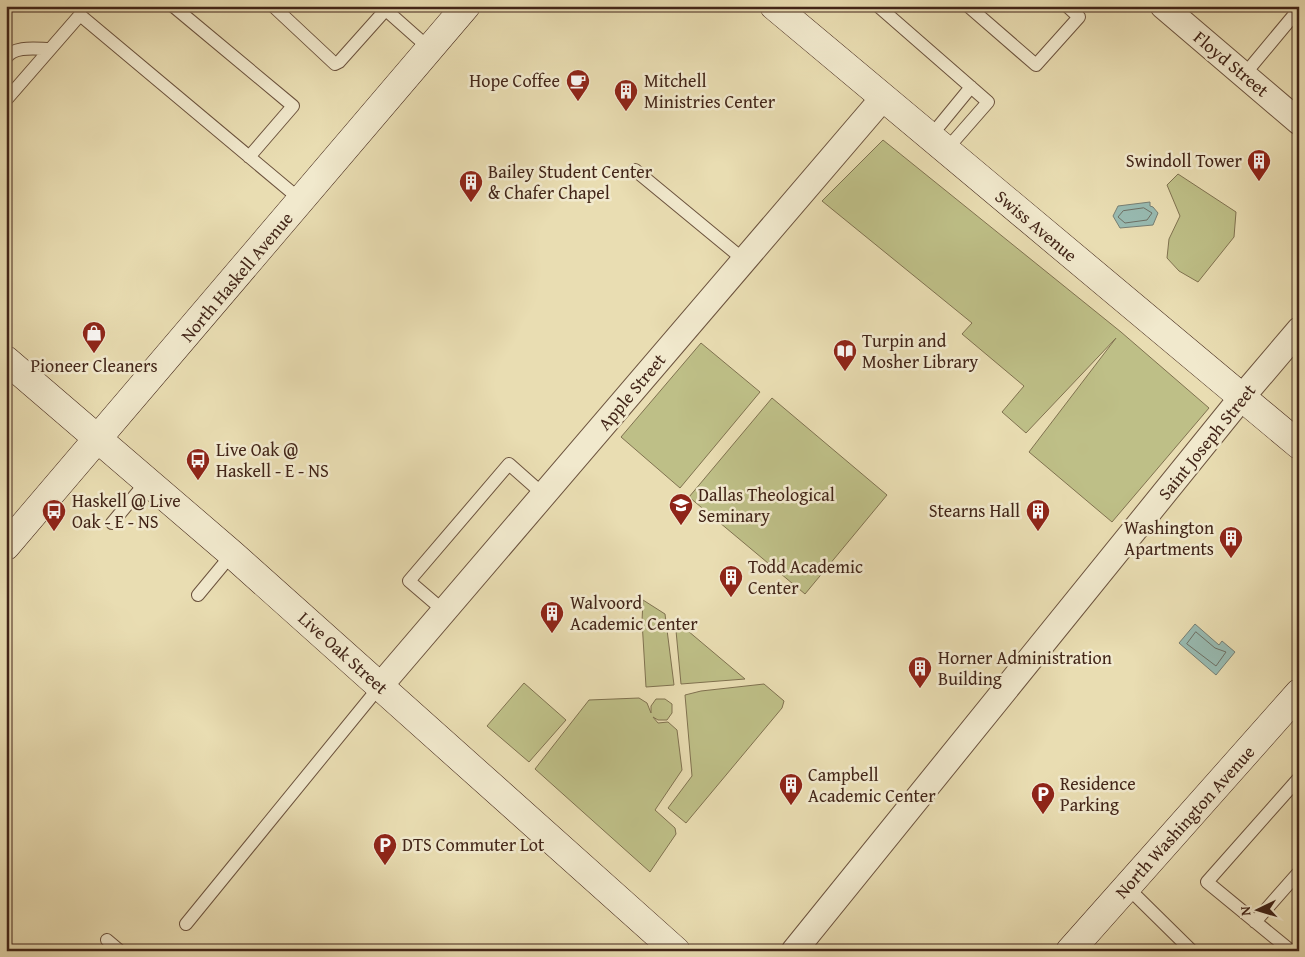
<svg xmlns="http://www.w3.org/2000/svg" width="1305" height="957" font-family="'Gentium Book Plus',serif">
<rect width="100%" height="100%" fill="#e9ddb2"/>
<filter id="stains"><feTurbulence type="fractalNoise" baseFrequency=".004" numOctaves="4"/><feColorMatrix values="0 0 0 0 .2 0 0 0 0 .09 0 0 0 0 .02 0 0 0 .5 -.17"/></filter>
<radialGradient id="worn" r=".72"><stop offset=".6" stop-color="#630" stop-opacity="0"/><stop offset="1" stop-color="#630" stop-opacity=".3"/></radialGradient>
<path fill="#bebf87" stroke="#807250" d="M883,140L1121,332L1209,408L1112,522L1029,452L1116,338L1026,433L1002,412L1024,386L962,334L972,323L822,201Z
M1178,174L1236,212L1234,237L1198,282L1179,271L1167,258L1169,239L1180,216L1167,185Z
M701,343L760,392L680,488L621,437Z
M772,398L887,495L805,594L689,497Z
M643,600L665,614L674,685L646,687L642,621Z
M675,620L745,679L681,684Z
M524,683L566,720L529,762L487,726Z
M764,684L784,701L782,708L686,823L668,808L692,776L685,695L701,691Z
M639,698L647,703L651,713V706L656,699H665L672,704V713L667,720H658L653,717L658,723L668,722L677,730L682,770L655,810L675,828L676,834L650,872L535,769L589,700Z"/>
<path fill="#98bbb2" stroke="#767f74" d="M1150,202V206L1153,207L1158,213L1153,225L1120,228L1113,216L1118,206Z
M1195,624L1219,645L1222,641L1235,652L1216,675L1179,643Z"/>
<g fill="none" stroke-linecap="round" stroke-linejoin="round">
<path stroke="#6d7065" stroke-width="1" d="M1144,208L1152,213L1147,220L1125,223L1118,217L1123,211Z
M1196,632L1215,648L1226,652L1216,666L1187,644Z"/>
<g stroke="#6c533e" stroke-width="14">
<path id="lane" d="M173,6L293,106L249,157
M273,6L335,64L339,62L389,6
M878,6L988,102L946,150
M968,6L1036,65L1079,17L1067,6
M386,10L430,49
M6,58C14,45 38,49 50,49
M1244,75L1299,9
M6,100L80,15L302,201
M930,137L971,87
M635,170L744,260
M112,523L147,481
M198,595L232,554
M444,611L409,581L509,464L544,495
M1127,887L1192,951
M1255,922L1299,872
M186,924L380,686
M107,940L120,951
M1291,951L1207,882L1299,778"/>
</g>
<g stroke="#6c533e" stroke-width="27">
<path id="street" d="M1163,6L1299,122
M380,686L883,98
M794,951L1242,397L1299,330"/>
</g>
<g stroke="#422518" stroke-width="29">
<path id="secondary" d="M774,6L1299,445
M6,360L232,554L676,951
M6,546L466,6
M1070,951L1299,693"/>
</g>
<use href="#lane" stroke="#f1e9cd" stroke-width="12"/>
<use href="#street" stroke="#f1e9cd" stroke-width="25"/>
<use href="#secondary" stroke="#f1e9cd" stroke-width="28"/>
</g>
<defs>
<g id="cafe-pin" transform="scale(1.25)"><path d="M0 17L-7.5 6A9.5 9.5 0 1 1 7.5 6Z" fill="#8f2418" stroke="#f1e9cd"/><path d="M-5.5-4.5H6V0H3Q3 3.5 0 3.5H-2.5Q-5.5 3.5-5.5 0ZM3-3.2v2h1.7v-2ZM-6 4.5H4V6H-6Z" fill="#fff"/></g>
<g id="building-pin" transform="scale(1.25)"><path d="M0 17L-7.5 6A9.5 9.5 0 1 1 7.5 6Z" fill="#8f2418" stroke="#f1e9cd"/><path d="M-4-6H4V6H1V3H-1V6H-4ZM-2.5-4.3h1.7v1.8h-1.7ZM.8-4.3h1.7v1.8H.8ZM-2.5-1h1.7V.8h-1.7ZM.8-1h1.7V.8H.8Z" fill="#fff"/></g>
<g id="shop-pin" transform="scale(1.25)"><path d="M0 17L-7.5 6A9.5 9.5 0 1 1 7.5 6Z" fill="#8f2418" stroke="#f1e9cd"/><path d="M-5-2.5h2.3a2.7 3.5 0 0 1 5.4 0H5L5.5 6h-11ZM-1.5-2.5h3a1.5 2.3 0 0 0-3 0Z" fill="#fff"/></g>
<g id="library-pin" transform="scale(1.25)"><path d="M0 17L-7.5 6A9.5 9.5 0 1 1 7.5 6Z" fill="#8f2418" stroke="#f1e9cd"/><path d="M-6-4Q-3-5.5-.7-3.5V5Q-3 3-6 4ZM6-4Q3-5.5 .7-3.5V5Q3 3 6 4Z" fill="#fff"/></g>
<g id="bus-pin" transform="scale(1.25)"><path d="M0 17L-7.5 6A9.5 9.5 0 1 1 7.5 6Z" fill="#8f2418" stroke="#f1e9cd"/><path d="M-5-6H5V4H4V6H2V4H-2V6H-4V4H-5ZM-3.5-4V0h7V-4ZM-3.5 1.2v1.5H-2V1.2ZM2 1.2v1.5H3.5V1.2Z" fill="#fff"/></g>
<g id="university-pin" transform="scale(1.25)"><path d="M0 17L-7.5 6A9.5 9.5 0 1 1 7.5 6Z" fill="#8f2418" stroke="#f1e9cd"/><path d="M0-5L7-2L0 1L-7-2ZM-4 1L0 2.5L4 1V4Q0 6-4 4Z" fill="#fff"/></g>
<g id="parking-pin" transform="scale(1.25)"><path d="M0 17L-7.5 6A9.5 9.5 0 1 1 7.5 6Z" fill="#8f2418" stroke="#f1e9cd"/><path d="M-3.5-5.5H1a3.5 3.5 0 0 1 0 7H-1V5.5H-3.5ZM-1-3.4V-.6H.8a1.4 1.4 0 0 0 0-2.8Z" fill="#fff"/></g>
</defs>
<g fill-rule="evenodd">
<use href="#cafe-pin" x="578" y="81"/>
<use href="#building-pin" x="626" y="91"/>
<use href="#building-pin" x="1259" y="161"/>
<use href="#building-pin" x="471" y="182"/>
<use href="#shop-pin" x="94" y="333"/>
<use href="#library-pin" x="845" y="351"/>
<use href="#bus-pin" x="198" y="460"/>
<use href="#university-pin" x="681" y="505"/>
<use href="#bus-pin" x="54" y="511"/>
<use href="#building-pin" x="1038" y="511"/>
<use href="#building-pin" x="1231" y="538"/>
<use href="#building-pin" x="731" y="577"/>
<use href="#building-pin" x="552" y="613"/>
<use href="#building-pin" x="920" y="668"/>
<use href="#building-pin" x="791" y="785"/>
<use href="#parking-pin" x="1043" y="794"/>
<use href="#parking-pin" x="385" y="845"/>
</g>
<g text-anchor="middle" stroke-width="5" stroke-linejoin="round" paint-order="stroke">
<g font-size="18" fill="#422518" stroke="#f1e9cd">
<text transform="translate(1231 64) rotate(40)" y="6">Floyd Street</text>
<text transform="translate(1036 226) rotate(40)" y="6">Swiss Avenue</text>
<text transform="translate(237 277) rotate(-50)" y="6">North Haskell Avenue</text>
<text transform="translate(632 392) rotate(-50)" y="6">Apple Street</text>
<text transform="translate(1207 442) rotate(-51)" y="6">Saint Joseph Street</text>
<text transform="translate(343 653) rotate(42)" y="6">Live Oak Street</text>
<text transform="translate(1185 822) rotate(-48)" y="6">North Washington Avenue</text>
</g>
<g font-size="18" fill="#422518" stroke="#f1e9cd" text-anchor="start">
<text x="560" y="87" text-anchor="end">Hope Coffee</text>
<text x="644" y="87">Mitchell<tspan x="644" dy="21">Ministries Center</tspan></text>
<text x="1242" y="167" text-anchor="end">Swindoll Tower</text>
<text x="488" y="178">Bailey Student Center<tspan x="488" dy="21">&amp; Chafer Chapel</tspan></text>
<text x="862" y="347">Turpin and<tspan x="862" dy="21">Mosher Library</tspan></text>
<text x="94" y="372" text-anchor="middle">Pioneer Cleaners</text>
<text x="216" y="456">Live Oak @<tspan x="216" dy="21">Haskell - E - NS</tspan></text>
<text x="698" y="501">Dallas Theological<tspan x="698" dy="21">Seminary</tspan></text>
<text x="72" y="507">Haskell @ Live<tspan x="72" dy="21">Oak - E - NS</tspan></text>
<text x="1020" y="517" text-anchor="end">Stearns Hall</text>
<text x="1214" y="534" text-anchor="end">Washington<tspan x="1214" dy="21">Apartments</tspan></text>
<text x="748" y="573">Todd Academic<tspan x="748" dy="21">Center</tspan></text>
<text x="570" y="609">Walvoord<tspan x="570" dy="21">Academic Center</tspan></text>
<text x="938" y="664">Horner Administration<tspan x="938" dy="21">Building</tspan></text>
<text x="808" y="781">Campbell<tspan x="808" dy="21">Academic Center</tspan></text>
<text x="1060" y="790">Residence<tspan x="1060" dy="21">Parking</tspan></text>
<text x="402" y="851">DTS Commuter Lot</text>
</g>
</g>
<rect width="1305" height="957" fill="none" stroke="#e9ddb2" stroke-width="25"/>
<rect x="8" y="8" width="1290" height="942" fill="none" stroke="#422518" stroke-width="2.5"/>
<rect x="12" y="12" width="1280" height="932" fill="none" stroke="#422518"/>
<g transform="translate(1258 910) rotate(265)" stroke="#f1e9cd" stroke-width="4" paint-order="stroke">
<path d="M0-4L9 19L0 12L-9 19Z" fill="#422518"/>
<text y="-8" font-size="14" font-weight="bold" text-anchor="middle" fill="#422518">N</text>
</g>
<rect width="100%" height="100%" filter="url(#stains)"/>
<rect width="100%" height="100%" fill="url(#worn)"/>
</svg>
